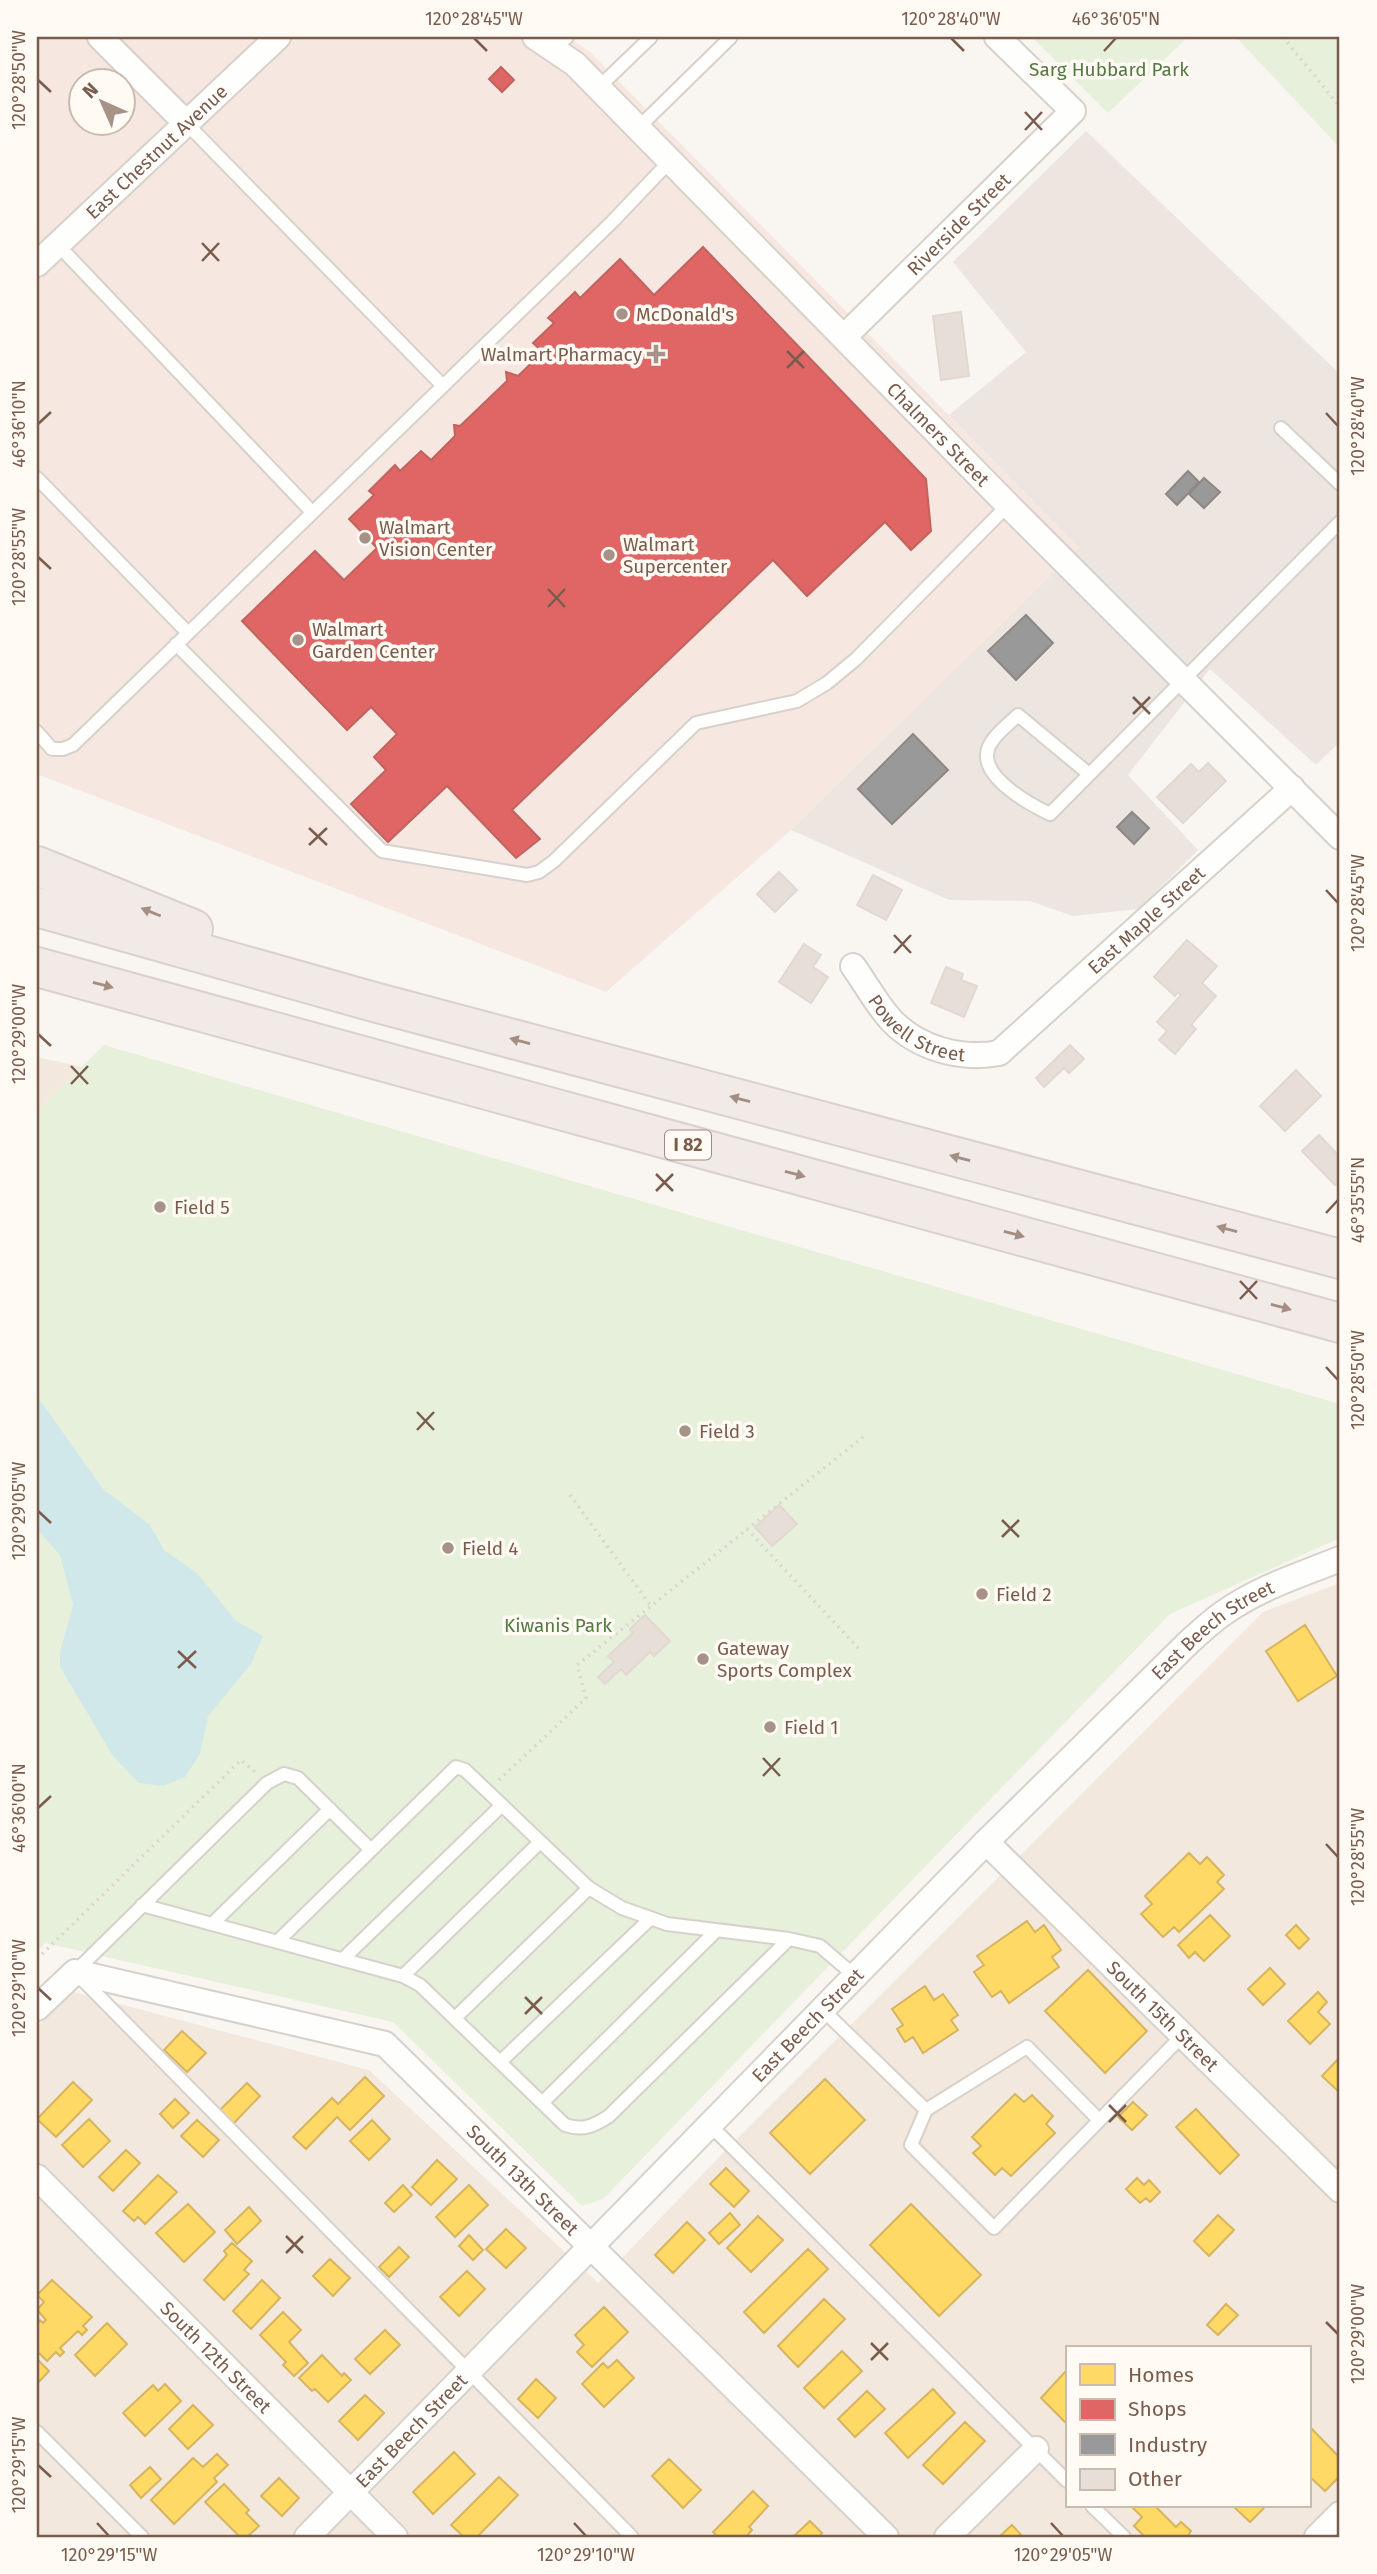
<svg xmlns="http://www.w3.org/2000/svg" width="1377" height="2574" font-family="'Fira Sans',sans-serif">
<rect width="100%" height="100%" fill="#f9f5f0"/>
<path fill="#f2e8de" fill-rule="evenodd" d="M37,1057L82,1067L37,1111Z
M1340,1583V2537H37V2027L65,1998L74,1992L369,2070L598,2283L724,2152L1263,1612ZM1067,2348H1309V2506H1067Z"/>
<path fill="#f6e8e1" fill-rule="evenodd" d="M37,37H569L590,52L1080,548L791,830L606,992L37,774ZM80,80H122V122H80Z"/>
<path fill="#ede5e0" d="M1086,131L1340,374V742L1316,765L1210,669L1128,775L1198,850L1139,909L1073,916L1030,901L949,900L791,830L1079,548L949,415L1026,352L953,262Z"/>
<path fill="#e7f0db" d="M1032,37H1188L1108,113Z
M1236,37H1340V148Z
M104,1045L1340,1404V1538L1170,1614L603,2199L582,2206L393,2022L45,1943L37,1951V1111Z"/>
<path fill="#d0e8ea" d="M37,1396L103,1489L150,1525L164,1550L198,1574L236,1621L263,1636L251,1664L208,1716L200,1754L185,1777L163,1786L139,1783L113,1756L60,1667V1652L73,1605L60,1555L37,1529Z"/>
<path fill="#ffd966" stroke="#d7b45e" stroke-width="2" d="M1305,1625L1337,1676L1298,1701L1266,1651Z
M1189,1853L1200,1864L1207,1857L1224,1875L1217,1882L1224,1889L1179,1932L1174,1927L1163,1937L1141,1914L1152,1904L1145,1896Z
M1210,1915L1230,1936L1204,1961L1195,1952L1189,1958L1178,1945Z
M1027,1921L1035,1932L1044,1925L1061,1950L1052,1957L1059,1967L1009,2003L1001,1991L992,1997L974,1972L984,1965L977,1956Z
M1296,1925L1309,1939L1299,1949L1286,1935Z
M1270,1968L1285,1984L1263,2005L1248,1989Z
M1088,1970L1147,2031L1105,2073L1045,2011Z
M925,1986L934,2000L943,1994L958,2015L951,2020L958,2030L923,2053L913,2037L905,2042L897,2029L903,2025L892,2009Z
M1318,1992L1327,2002L1318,2012L1330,2024L1310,2044L1288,2021Z
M182,2031L206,2053L187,2072L164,2050Z
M1340,2057V2093L1322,2076Z
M365,2077L384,2096L350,2130L337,2117L306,2149L293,2137L332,2098L338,2104Z
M825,2079L865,2120L810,2174L770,2133Z
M73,2082L92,2100L56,2137L37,2119Z
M247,2083L260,2096L233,2124L220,2110Z
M1015,2094L1024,2102L1032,2095L1053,2116L1046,2124L1055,2133L1011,2176L1002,2168L995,2175L973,2153L981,2146L972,2137Z
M175,2099L189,2113L173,2128L160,2114Z
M1133,2102L1147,2115L1132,2130L1118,2117Z
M1196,2109L1239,2155L1220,2174L1176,2127Z
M89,2119L110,2141L83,2167L62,2145Z
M197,2120L219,2140L203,2157L181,2136Z
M372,2120L390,2139L369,2160L350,2141Z
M126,2150L140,2163L113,2191L99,2177Z
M437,2160L457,2179L431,2205L412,2187Z
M726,2168L749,2191L734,2207L710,2184Z
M158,2175L177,2192L145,2224L138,2217L134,2221L123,2211Z
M1137,2178L1144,2185L1149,2180L1160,2192L1150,2202L1146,2198L1140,2203L1126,2189Z
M403,2185L412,2195L394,2212L385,2203Z
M469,2185L488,2205L455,2237L436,2217Z
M188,2204L215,2232L184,2262L156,2233Z
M911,2204L981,2275L939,2316L870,2245Z
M249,2207L261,2221L237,2244L225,2230Z
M730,2213L740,2225L719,2244L709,2233Z
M1218,2215L1234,2230L1209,2256L1194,2241Z
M758,2216L783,2240L751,2272L727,2248Z
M687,2222L705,2240L673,2273L655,2255Z
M506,2229L526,2248L506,2268L486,2249Z
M469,2235L483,2250L473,2260L459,2246Z
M232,2243L252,2261L244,2270L249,2274L224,2300L204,2280L227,2255L224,2251Z
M399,2247L409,2257L389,2277L379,2267Z
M808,2249L828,2269L764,2333L744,2312Z
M330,2259L350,2278L333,2296L313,2276Z
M467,2271L485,2289L459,2316L440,2297Z
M52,2280L92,2317L83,2326L87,2330L82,2335L78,2331L60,2348L64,2352L60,2356L56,2352L47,2361L37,2351V2324L40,2320L43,2323L46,2320L37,2310L44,2302L37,2295Z
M262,2280L280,2298L251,2329L233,2311Z
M824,2299L845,2319L798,2367L778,2346Z
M1226,2304L1238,2315L1218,2335L1207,2325Z
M604,2307L628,2332L592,2367L577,2352L584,2345L575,2335Z
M283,2312L301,2330L289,2342L308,2363L294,2376L283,2365L286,2362L260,2335Z
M107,2323L127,2344L95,2376L75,2355Z
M385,2330L400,2345L370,2374L355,2359Z
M842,2351L862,2371L824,2408L804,2388Z
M322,2355L342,2376L344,2373L351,2380L328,2402L315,2389L312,2391L299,2378Z
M37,2359L49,2371L37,2384Z
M617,2360L634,2378L604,2407L582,2384L603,2363L608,2368Z
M1065,2372L1067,2374V2424L1041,2398Z
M536,2379L556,2398L538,2418L518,2399Z
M165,2384L181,2401L145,2436L123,2413L153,2385L158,2391Z
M933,2389L955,2413L908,2458L885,2433Z
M867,2391L885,2409L855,2437L838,2419Z
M365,2395L384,2413L358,2440L339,2421Z
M193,2405L213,2425L188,2449L169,2429Z
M965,2422L985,2441L943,2484L923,2465Z
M1309,2426L1340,2458V2476L1325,2491L1309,2476Z
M454,2452L475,2474L433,2514L413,2492Z
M217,2454L228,2465L214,2478L217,2482L174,2524L151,2500L193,2458L203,2467Z
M669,2459L701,2490L683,2508L652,2476Z
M150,2467L161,2479L141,2498L130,2485Z
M499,2477L518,2495L477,2537H464L451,2525Z
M279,2478L299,2498L282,2516L261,2496Z
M224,2484L249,2510L246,2513L259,2526L247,2537H240L205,2502Z
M753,2491L768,2506L749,2527L752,2530L746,2537H718L713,2532Z
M1131,2506H1159L1157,2508L1176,2527L1181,2522L1191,2531L1187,2537H1145L1134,2526L1142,2517Z
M1233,2506H1266L1250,2522Z
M810,2521L822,2533L819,2537H793Z
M1012,2525L1023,2537H999Z"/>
<path fill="#e06666" stroke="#c1635e" stroke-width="2" d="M501,67L514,80L502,92L489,79Z
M703,247L926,479L931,531L911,550L885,522L807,596L773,560L512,810L540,839L516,858L447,786L388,842L351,804L386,770L374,757L397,734L371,707L347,730L242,621L315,551L344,580L377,548L349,519L374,495L369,491L395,465L400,471L421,451L431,460L455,436L454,425L460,426L507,381L506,372L518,376L543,352L533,343L554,323L548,318L575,292L580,298L620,259L654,295Z"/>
<path fill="#999" stroke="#908782" stroke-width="2" d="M1188,471L1199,482L1177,505L1166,494Z
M1204,478L1220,492L1204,508L1189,494Z
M1026,615L1053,643L1016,680L988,651Z
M913,734L948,770L892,824L858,789Z
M1132,812L1149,828L1134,844L1117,827Z"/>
<path fill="#e6ded7" stroke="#e2d8d2" stroke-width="2" d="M961,312L969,376L941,380L933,316Z
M1208,763L1226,781L1183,823L1157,797L1191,764L1199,772Z
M779,872L797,890L775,912L757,894Z
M873,875L902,890L886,920L857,905Z
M1187,940L1217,966L1202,983L1216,996L1191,1025L1196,1029L1175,1054L1159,1040L1167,1031L1157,1022L1181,995L1178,992L1175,996L1154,977Z
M804,944L821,955L813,967L828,977L811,1003L779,982Z
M946,967L963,974L961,980L977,986L964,1017L931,1003Z
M1070,1045L1084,1059L1069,1073L1064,1068L1044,1087L1036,1078Z
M1296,1070L1321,1096L1285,1131L1260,1106Z
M1319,1135L1340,1157V1180L1335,1185L1302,1151Z
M779,1505L797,1524L772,1546L755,1527Z
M645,1615L670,1641L654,1656L650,1652L626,1675L621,1669L605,1684L598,1677L614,1662L608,1656L633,1633L630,1629Z"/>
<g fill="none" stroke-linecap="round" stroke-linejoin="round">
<g stroke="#d7d1cb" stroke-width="16">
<path id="service" d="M554,49L567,37
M598,88L651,37
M186,123L443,386
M638,128L731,37
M58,245L312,512
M1281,428L1340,484
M37,478L188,633
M176,644L382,851L527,875L539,872L554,861L696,723L797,701L827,683L856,659L1008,505
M37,732L52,749H63L73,745L612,222L670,161
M1089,774L1018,715C1008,725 988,739 987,754C985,780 1031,805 1050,814L1340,522
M370,1849L298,1778L284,1774L267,1783L75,1972L632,2537
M142,1905L403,1976L420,1985L565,2125C583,2131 594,2126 609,2116L789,1939
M212,1924L330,1809
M278,1941L456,1767L465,1770L589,1888L622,1908L667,1924L789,1939L820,1946L856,1977
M344,1958L502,1805
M403,1976L540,1842
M823,2010L926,2110
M455,2018L589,1888
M500,2062L651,1918
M542,2103L717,1930
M1099,2120L1027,2047L926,2110L911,2145L994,2228L1183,2035
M711,2126L1067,2481
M37,2432L142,2537
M1092,2506L1124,2537"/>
</g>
<g stroke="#d7d1cb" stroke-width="28">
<g id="minor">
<path d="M100,37L186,123"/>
<path id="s1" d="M535,37L575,64L1008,505L1340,837"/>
<path id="s2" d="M37,264L278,37"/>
<path id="s3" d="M844,337L1073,111L997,37"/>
<path id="s4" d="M853,966C866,984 877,1005 892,1021C919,1049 962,1060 999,1053L1292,788"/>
<path id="s5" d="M986,1842L1340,2190"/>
<path id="s6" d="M37,2008L75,1972L385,2044L886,2537"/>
<path id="s7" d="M37,2177L395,2537"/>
<path id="s8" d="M307,2537L986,1842L1189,1642C1200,1632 1211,1622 1222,1614C1258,1588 1300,1575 1340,1559"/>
<path d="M947,2537L1036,2449"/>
<path d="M1317,2537L1340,2514"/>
</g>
</g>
<g stroke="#dad1cc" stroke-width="42">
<path id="motorway" d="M37,866L193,929
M37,907L374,1002L1340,1259
M37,967L1340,1323"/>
</g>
<path stroke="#dcd5d0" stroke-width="3.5" stroke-dasharray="2 5" stroke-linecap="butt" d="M1283,37L1340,107
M570,1495L651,1606
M747,1529L859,1649
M499,1780L586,1698L577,1665L863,1437
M37,1959L241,1760L256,1773"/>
<use href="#service" stroke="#fefefd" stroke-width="12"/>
<use href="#minor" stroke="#fefefd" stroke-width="24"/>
<use href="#motorway" stroke="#f2eae7" stroke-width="38"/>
</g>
<defs><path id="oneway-solid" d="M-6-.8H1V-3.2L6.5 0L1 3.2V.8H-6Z" transform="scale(1.75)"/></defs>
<g fill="#a48e83">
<use href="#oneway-solid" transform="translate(151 912) rotate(-158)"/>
<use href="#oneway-solid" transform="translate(103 985) rotate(15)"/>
<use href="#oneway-solid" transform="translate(520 1041) rotate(-165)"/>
<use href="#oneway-solid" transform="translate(740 1099) rotate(-165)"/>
<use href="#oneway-solid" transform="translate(960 1158) rotate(-165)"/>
<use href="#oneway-solid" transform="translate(795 1174) rotate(15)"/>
<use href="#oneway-solid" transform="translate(1227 1229) rotate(-165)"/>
<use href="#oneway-solid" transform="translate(1014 1234) rotate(15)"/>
<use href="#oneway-solid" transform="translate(1281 1307) rotate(15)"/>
</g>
<path fill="none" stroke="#7a5c4d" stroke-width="2.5" d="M474,38L487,51M951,38L964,51M1104,51L1116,38M38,80L51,92M1025,112L1042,130M1025,130L1042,112M202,243L219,261M202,261L219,243M787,351L804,368M787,368L804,351M1326,413L1338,426M38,424L51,412M38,557L51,569M548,589L565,607M548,607L565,589M1133,697L1150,714M1133,714L1150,697M309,828L327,845M309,845L327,828M1326,890L1338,903M894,935L911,953M894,953L911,935M38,1034L51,1046M71,1066L88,1084M71,1084L88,1066M656,1174L673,1191M656,1191L673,1174M1326,1213L1338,1200M1240,1281L1257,1299M1240,1299L1257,1281M1326,1367L1338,1380M417,1412L434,1430M417,1430L434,1412M38,1511L51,1523M1002,1520L1019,1537M1002,1537L1019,1520M178,1651L196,1668M178,1668L196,1651M763,1758L780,1776M763,1776L780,1758M38,1808L51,1796M1326,1844L1338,1857M38,1988L51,2000M525,1997L542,2014M525,2014L542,1997M1109,2105L1126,2122M1109,2122L1126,2105M286,2236L303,2253M286,2253L303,2236M1326,2322L1338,2334M871,2343L888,2360M871,2360L888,2343M38,2465L51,2477M97,2523L109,2536M574,2523L586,2536M1051,2523L1063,2536"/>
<g fill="#a69286" stroke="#fffaf3" stroke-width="2.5">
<circle cx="622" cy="314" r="7"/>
<path d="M652.5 343.5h7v7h7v7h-7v7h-7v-7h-7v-7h7z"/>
<circle cx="365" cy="538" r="7"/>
<circle cx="609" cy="555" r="7"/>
<circle cx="298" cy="640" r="7"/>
<circle cx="160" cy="1207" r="7"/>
<circle cx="685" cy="1431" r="7"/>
<circle cx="448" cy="1548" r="7"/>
<circle cx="982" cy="1594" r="7"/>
<circle cx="703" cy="1659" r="7"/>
<circle cx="770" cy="1727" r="7"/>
</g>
<g text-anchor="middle" stroke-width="7" stroke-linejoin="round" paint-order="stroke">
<rect fill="#fffaf3" stroke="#a28b7f" stroke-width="2" x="665" y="1130.5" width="46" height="29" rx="5"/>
<g font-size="18" font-weight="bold" fill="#7a5c4d">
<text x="688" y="1151">I 82</text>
</g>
<g font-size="19" fill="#537a41" stroke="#fffaf3">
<text x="1109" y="76">Sarg Hubbard Park</text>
<text x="558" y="1632">Kiwanis Park</text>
</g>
<g font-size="19" fill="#7a5c4d" stroke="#fffaf3">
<text dy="7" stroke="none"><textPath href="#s2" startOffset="164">East Chestnut Avenue</textPath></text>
<text dy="7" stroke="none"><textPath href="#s3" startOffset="161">Riverside Street</textPath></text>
<text dy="7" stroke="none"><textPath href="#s1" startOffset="567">Chalmers Street</textPath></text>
<text dy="7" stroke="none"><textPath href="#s4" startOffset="382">East Maple Street</textPath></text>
<text dy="7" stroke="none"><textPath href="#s4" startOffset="93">Powell Street</textPath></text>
<text dy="7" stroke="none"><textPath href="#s8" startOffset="1283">East Beech Street</textPath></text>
<text dy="7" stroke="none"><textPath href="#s5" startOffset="248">South 15th Street</textPath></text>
<text dy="7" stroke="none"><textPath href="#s8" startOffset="716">East Beech Street</textPath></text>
<text dy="7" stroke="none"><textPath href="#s6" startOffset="564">South 13th Street</textPath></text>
<text dy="7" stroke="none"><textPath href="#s7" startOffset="254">South 12th Street</textPath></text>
<text dy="7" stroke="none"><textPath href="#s8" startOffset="149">East Beech Street</textPath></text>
</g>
<g font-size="19" fill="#7a5c4d" stroke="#fffaf3" text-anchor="start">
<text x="636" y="321">McDonald's</text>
<text x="642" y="361" text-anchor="end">Walmart Pharmacy</text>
<text x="379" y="534">Walmart<tspan x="379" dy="22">Vision Center</tspan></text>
<text x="623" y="551">Walmart<tspan x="623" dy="22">Supercenter</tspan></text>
<text x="312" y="636">Walmart<tspan x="312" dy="22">Garden Center</tspan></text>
<text x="174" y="1214">Field 5</text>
<text x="699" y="1438">Field 3</text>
<text x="462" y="1555">Field 4</text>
<text x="996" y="1601">Field 2</text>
<text x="717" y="1655">Gateway<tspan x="717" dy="22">Sports Complex</tspan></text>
<text x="784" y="1734">Field 1</text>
</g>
</g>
<rect width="1377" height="2574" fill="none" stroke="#fffaf3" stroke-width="77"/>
<rect x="1066" y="2346" width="245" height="161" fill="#fffaf3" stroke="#cabbb1" stroke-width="2"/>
<rect x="1080" y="2364" width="35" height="21" fill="#ffd966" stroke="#cabbb1" stroke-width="2"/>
<text x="1128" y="2382" font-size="21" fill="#7a5c4d">Homes</text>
<rect x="1080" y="2399" width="35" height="21" fill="#e06666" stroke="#cabbb1" stroke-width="2"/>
<text x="1128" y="2416" font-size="21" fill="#7a5c4d">Shops</text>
<rect x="1080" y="2434" width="35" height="21" fill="#999999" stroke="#cabbb1" stroke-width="2"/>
<text x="1128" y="2452" font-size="21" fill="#7a5c4d">Industry</text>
<rect x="1080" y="2469" width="35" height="21" fill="#e6ded7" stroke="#cabbb1" stroke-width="2"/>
<text x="1128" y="2486" font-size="21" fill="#7a5c4d">Other</text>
<g transform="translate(102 102) rotate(315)"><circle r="33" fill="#fffaf3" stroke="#cabbb1" stroke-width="2"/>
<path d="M0-5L12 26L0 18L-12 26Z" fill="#a69286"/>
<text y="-10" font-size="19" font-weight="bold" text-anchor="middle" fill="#7a5c4d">N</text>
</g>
<rect x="38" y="38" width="1300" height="2498" fill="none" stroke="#7a5c4d" stroke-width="2.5"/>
<g font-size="18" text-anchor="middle" fill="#7a5c4d">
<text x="474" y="25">120°28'45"W</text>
<text x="951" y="25">120°28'40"W</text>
<text x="1116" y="25">46°36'05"N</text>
<text transform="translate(19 80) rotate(-90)" y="6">120°28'50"W</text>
<text transform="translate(19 424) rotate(-90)" y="6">46°36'10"N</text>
<text transform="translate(1358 426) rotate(-90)" y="6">120°28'40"W</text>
<text transform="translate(19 557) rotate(-90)" y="6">120°28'55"W</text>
<text transform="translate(1358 903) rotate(-90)" y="6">120°28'45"W</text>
<text transform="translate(19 1034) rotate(-90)" y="6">120°29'00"W</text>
<text transform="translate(1358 1200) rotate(-90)" y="6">46°35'55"N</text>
<text transform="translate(1358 1380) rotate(-90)" y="6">120°28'50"W</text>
<text transform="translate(19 1511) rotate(-90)" y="6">120°29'05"W</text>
<text transform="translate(19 1808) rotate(-90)" y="6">46°36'00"N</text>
<text transform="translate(1358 1857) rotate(-90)" y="6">120°28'55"W</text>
<text transform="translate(19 1988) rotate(-90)" y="6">120°29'10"W</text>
<text transform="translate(1358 2334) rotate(-90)" y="6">120°29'00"W</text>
<text transform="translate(19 2465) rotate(-90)" y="6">120°29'15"W</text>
<text x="109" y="2561">120°29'15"W</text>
<text x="586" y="2561">120°29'10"W</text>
<text x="1063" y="2561">120°29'05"W</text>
</g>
</svg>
